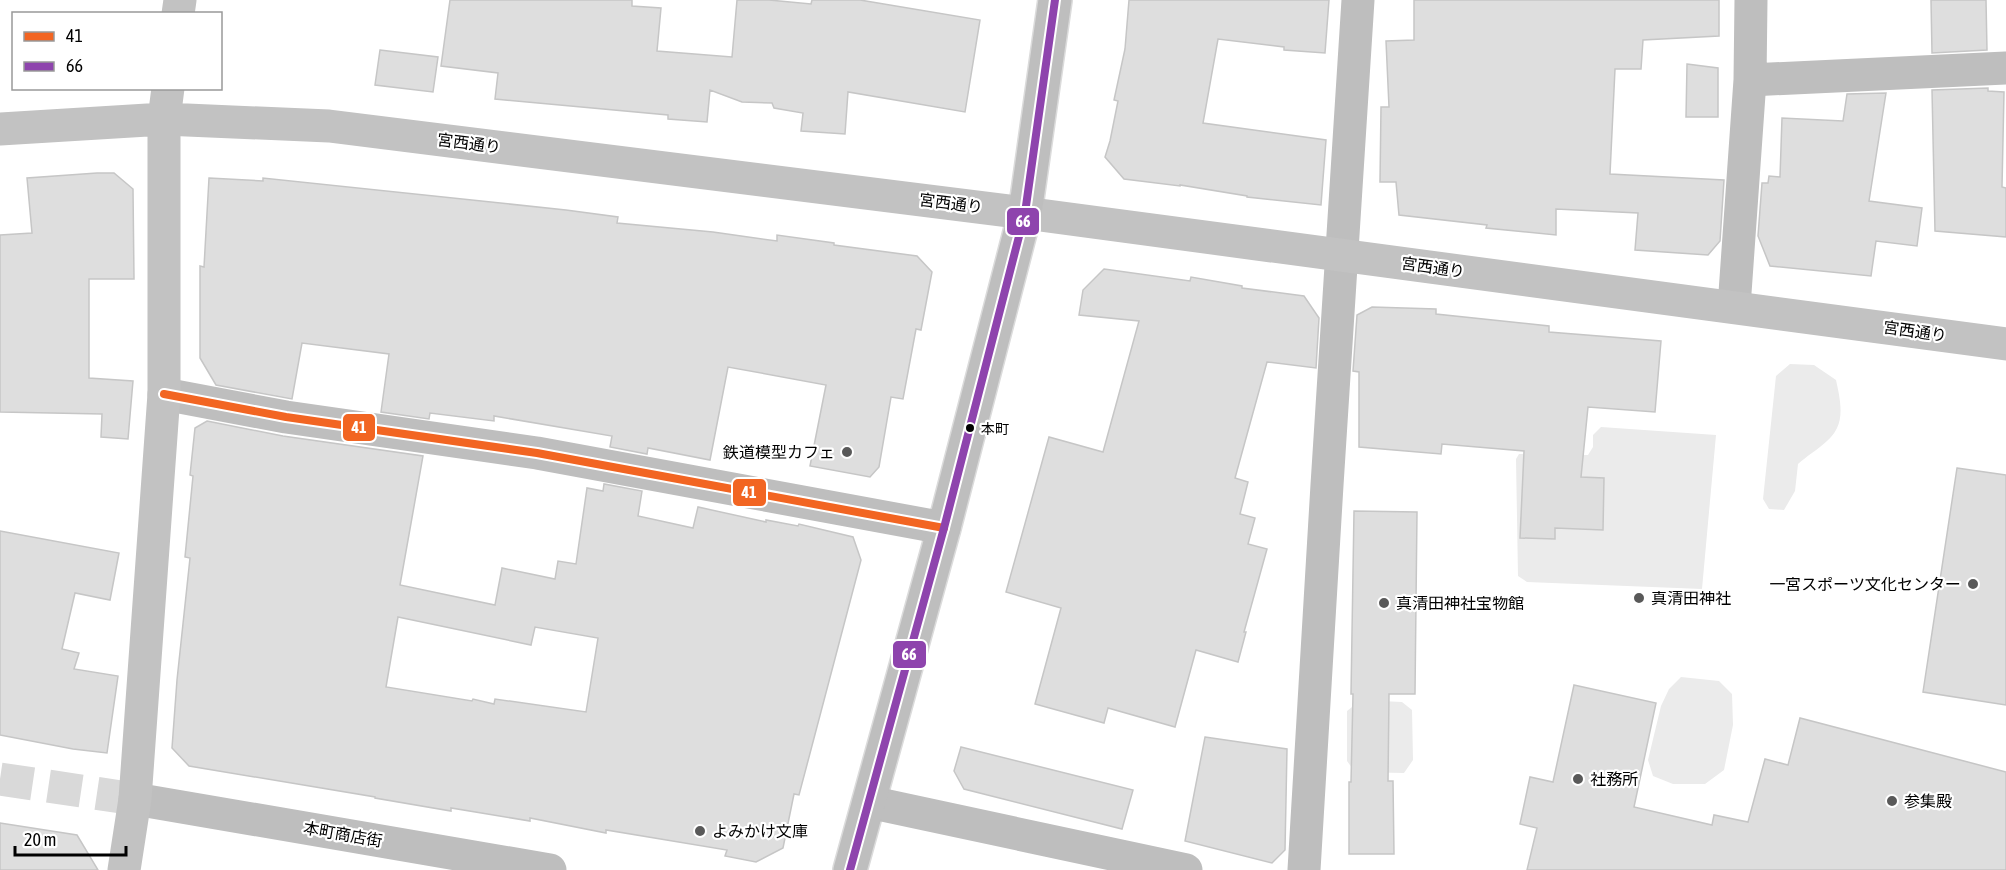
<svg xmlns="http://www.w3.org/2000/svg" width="2006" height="870" font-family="'Asap Condensed','Noto Sans JP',sans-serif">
<rect width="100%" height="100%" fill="#fff"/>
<path fill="#ebebeb" d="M1790,364L1814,365L1836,380C1839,394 1844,414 1837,428C1830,443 1810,453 1798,464L1795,491L1784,510L1769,509L1763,499L1776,376Z
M1601,427L1716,435L1702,589L1527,582L1518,576L1516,459L1519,454L1588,455L1593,447V435Z
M1681,677L1719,681L1732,694L1733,725L1724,770L1705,784H1673L1653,776L1648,760L1661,706L1669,689Z
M1361,700L1402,702L1412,710L1413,760L1404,773L1355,772L1347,761V711Z"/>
<path fill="#dedede" stroke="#c6c6c6" stroke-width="1.5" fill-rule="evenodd" d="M450,0H632V6L661,8L657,51L732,57L737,0H769L811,4L812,0H860L980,20L965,112L848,92L845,134L801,131L803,113L774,108L772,103L742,102L710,90L707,122L668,119V115L495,99L498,73L441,66Z
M1129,0H1329L1325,53L1284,50V47L1218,39L1203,123L1326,140L1321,205L1247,197V196L1180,185V186L1124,179L1105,157L1110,141L1118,101L1114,100L1125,49Z
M1414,0H1719V36L1643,40L1641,69H1615L1610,174L1724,180L1720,241L1708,255L1635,250L1638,213L1556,209V235L1486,228L1487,225L1399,215L1396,182H1380L1381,107H1389L1386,41L1414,40Z
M1931,0H1986L1987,50L1932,53Z
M380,50L438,57L433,92L375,85Z
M1687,64L1718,68V117H1686Z
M1988,88V91L2004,92L2002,187L2006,188V237L1935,231L1932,90Z
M1886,93L1869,201L1922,208L1917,246L1876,241L1871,276L1770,266L1758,236L1762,183H1768L1769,176L1780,177L1782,118L1843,121L1847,94Z
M97,173H114L133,189L134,279H89V378L133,381L128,439L101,437L102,414L0,412V235L32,233L27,178Z
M209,178L263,181V178L566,210L618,217L617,223L713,232L777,241V235L834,243V245L917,256L932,272L921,330L916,329L903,399L891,397L879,467L870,477L810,466L826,385L728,367L710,460L648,448L647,454L610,447L612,436L494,416V421L430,413L429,419L381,412L389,354L302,343L292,399L216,385L200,358V266L204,267Z
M1104,269L1190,281L1191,277L1242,286V288L1304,296L1319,318L1316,368L1267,362L1235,478L1248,482L1240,514L1255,518L1248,544L1267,549L1244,632H1246L1238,662L1196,650L1175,727L1108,708L1104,723L1035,704L1061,608L1006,592L1049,437L1103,452L1139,321L1079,315L1083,290Z
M1372,307L1436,309V314L1549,326V332L1661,341L1655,412L1588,407L1581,477L1604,478L1603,530L1555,528V539L1520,538L1524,451L1442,444L1441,454L1359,447V372L1353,371L1357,315Z
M207,421L283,436L423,456L400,585L495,605L502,568L555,579L558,561L576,564L587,488L603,491L604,484L642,491L638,516L693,528L698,507L766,522V520L798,526L799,524L853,537L861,560L799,795L794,794L783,848L756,862L725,856L727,850L606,830V833L530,818V821L451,808V811L375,798V797L189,766L172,748L177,680L190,558L185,557L193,476L190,475L195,428ZM398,617L531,645L535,627L598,638L586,712L495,699L494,704L473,699L472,701L386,687Z
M1957,468L2006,475V705L1923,692Z
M1354,511L1417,512L1415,694H1389L1388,781H1393L1394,854H1349V782H1351L1353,694H1351Z
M0,531L119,553L110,600L75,593L62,649L79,653L74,669L118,676L107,753L73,749L0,735Z
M1574,685L1656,703L1634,807L1712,825L1714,815L1748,822L1765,759L1788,765L1800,718L2006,772V870H1527L1537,828L1520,824L1530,777L1553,782Z
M1205,737L1287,749L1285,850L1272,863L1185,841Z
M961,747L1133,790L1122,829L964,789L954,771Z
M0,823L77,835L98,870H0Z"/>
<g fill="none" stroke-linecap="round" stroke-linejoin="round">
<path stroke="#d9d9d9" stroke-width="33" stroke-dasharray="33 16" stroke-linecap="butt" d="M0,779L135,799"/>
<g stroke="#dbdbdb" stroke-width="36">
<path id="highway" d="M850,870L944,528L1025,213L1055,0"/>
</g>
<path stroke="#bebebe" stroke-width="33" d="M1750,80L2006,68
M1734,307L1750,80L1751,0
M164,394L286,417L537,453L944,528
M135,799L550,870
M869,802L1186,870
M1304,870L1327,485L1358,0"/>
<path stroke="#c2c2c2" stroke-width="33" d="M178,14L180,0
M0,129L164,119L329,126L1025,213L2006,344
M124,870L135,799L164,394V119L168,88"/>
<use href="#highway" stroke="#bebebe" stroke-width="33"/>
<g stroke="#fff" stroke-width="12">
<path id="bus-1" d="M164,394L286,417L537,453L944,528"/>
</g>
<g stroke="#fff" stroke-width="12">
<path id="bus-2" d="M850,870L944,528L1025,213L1055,0"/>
</g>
<use href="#bus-1" stroke="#f26522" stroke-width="8"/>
<use href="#bus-2" stroke="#8e44ad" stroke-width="8"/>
</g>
<circle fill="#000" stroke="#fff" stroke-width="2" cx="970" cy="428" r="5"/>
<g fill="#595959" stroke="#fff" stroke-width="2">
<circle cx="847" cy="452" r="6"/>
<circle cx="1973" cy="584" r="6"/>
<circle cx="1639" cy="598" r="6"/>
<circle cx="1384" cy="603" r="6"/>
<circle cx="1578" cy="779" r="6"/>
<circle cx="1892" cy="801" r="6"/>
<circle cx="700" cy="831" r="6"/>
</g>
<g text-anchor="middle" stroke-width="4.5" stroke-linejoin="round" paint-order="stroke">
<g font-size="14" fill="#000" stroke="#fff" text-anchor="start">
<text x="981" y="434">本町</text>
</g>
<g font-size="16" fill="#000" stroke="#fff">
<text transform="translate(469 143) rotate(7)" y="6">宮西通り</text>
<text transform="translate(951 203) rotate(7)" y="6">宮西通り</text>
<text transform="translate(1433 267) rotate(8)" y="6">宮西通り</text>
<text transform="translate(1915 331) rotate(8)" y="6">宮西通り</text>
<text transform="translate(343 834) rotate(10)" y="6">本町商店街</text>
</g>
<g font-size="16" fill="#000" stroke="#fff" text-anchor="start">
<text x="835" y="458" text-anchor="end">鉄道模型カフェ</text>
<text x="1961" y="590" text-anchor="end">一宮スポーツ文化センター</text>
<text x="1651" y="604">真清田神社</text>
<text x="1396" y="609">真清田神社宝物館</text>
<text x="1590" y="785">社務所</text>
<text x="1904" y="807">参集殿</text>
<text x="712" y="837">よみかけ文庫</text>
</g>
</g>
<g stroke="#fff" stroke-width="2">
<rect x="1006" y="207" width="34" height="29" rx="6" fill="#8e44ad"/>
<rect x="342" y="413" width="34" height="29" rx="6" fill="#f26522"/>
<rect x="732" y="478" width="35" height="29" rx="6" fill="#f26522"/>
<rect x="892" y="640" width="35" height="29" rx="6" fill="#8e44ad"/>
</g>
<g font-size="16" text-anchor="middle" font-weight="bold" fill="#fff">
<text x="1023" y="227">66</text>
<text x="359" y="433">41</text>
<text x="749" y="498">41</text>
<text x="909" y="660">66</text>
</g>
<rect x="12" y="12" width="210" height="78" fill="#ffffff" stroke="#999999" stroke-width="1.5"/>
<rect x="24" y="32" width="30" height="9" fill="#f26522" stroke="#999999" stroke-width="1.5"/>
<text x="66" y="42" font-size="18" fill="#000000">41</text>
<rect x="24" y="62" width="30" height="9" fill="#8e44ad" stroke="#999999" stroke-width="1.5"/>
<text x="66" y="72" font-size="18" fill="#000000">66</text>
<path d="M15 846v9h111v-9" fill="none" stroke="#000000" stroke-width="3"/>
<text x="24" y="846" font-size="18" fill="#000000" stroke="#ffffff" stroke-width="4.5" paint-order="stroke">20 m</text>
</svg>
